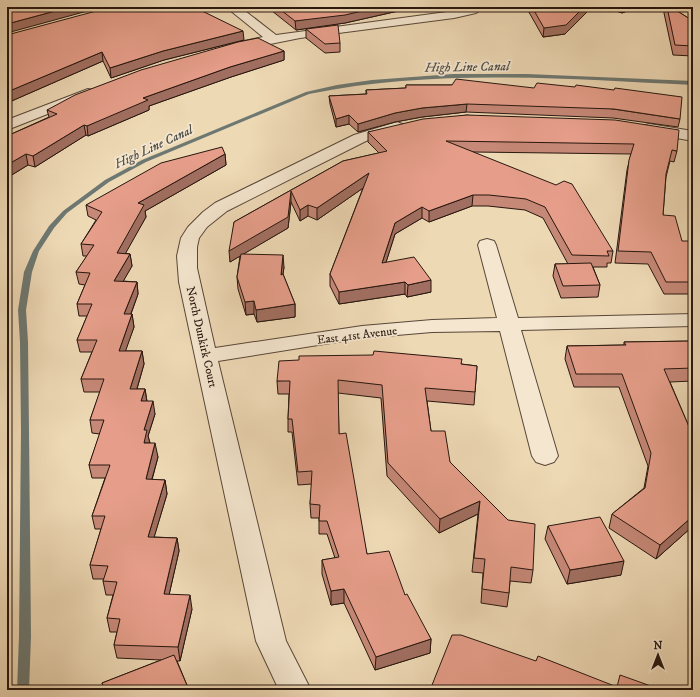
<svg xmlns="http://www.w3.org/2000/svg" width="700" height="697" font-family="'IM FELL DW Pica',serif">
<rect width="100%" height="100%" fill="#eed9b5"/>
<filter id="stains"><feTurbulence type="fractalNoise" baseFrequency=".005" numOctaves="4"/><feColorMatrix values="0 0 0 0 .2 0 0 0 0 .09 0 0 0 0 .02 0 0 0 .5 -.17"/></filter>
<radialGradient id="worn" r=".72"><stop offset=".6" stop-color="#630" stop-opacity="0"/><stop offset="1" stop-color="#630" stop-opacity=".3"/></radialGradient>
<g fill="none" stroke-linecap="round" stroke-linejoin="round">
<path fill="#6d7872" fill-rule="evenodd" d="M453,74H527L693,81V85C565,79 436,68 309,94L146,162L109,182L67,213L54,228L39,251L32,272L26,310L28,342L29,430L31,636L29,690H17L19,636L21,430L20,342L18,310L24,272L33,251L49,226L63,211L105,180L142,160L306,92L337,85L372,80Z"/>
<g stroke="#594738" stroke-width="2">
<path id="street" d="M226,7H240L276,35L454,11L469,7H485L476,13L454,18L300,38L235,51L230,50L228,47L230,44L263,37Z
M88,89L93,90L95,93L93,96L7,130V120Z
M397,122L402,124L405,127L402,130L366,141L227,211L207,227L199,238L197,247V268L215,348L362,326L432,320L497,318L478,245L480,241L487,239L494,241L496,245L518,318L693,314V326L521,330L558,456L554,462L545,465L536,462L532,456L500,331L432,332L362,338L218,361L286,641L311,690H279L256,641L179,282L177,256L181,238L188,227L203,212L215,203L354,135Z
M649,124L693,131V141L643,132L641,129L643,126Z"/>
</g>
<g stroke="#27160e" stroke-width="2">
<path id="secondary" d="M685,7H693V12Z"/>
</g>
<use href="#street" fill="#f4e6cf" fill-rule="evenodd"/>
<use href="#secondary" fill="#f4e6cf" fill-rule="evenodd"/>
</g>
<path fill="#c68877" stroke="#27160e" d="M267,7H416L345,23L296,30Z
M526,7H592L565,34L543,37Z
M603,7H637L622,13Z
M665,7H671L693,21V56L673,55L664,13Z
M202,11L244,40L164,60L111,78L103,61L7,103V35Z
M306,29L340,43V52L325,53L306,38Z
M284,51V60L231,77L149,106V110L88,136L86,135L35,167L28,165L10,176H7V136L49,117L47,110Z
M406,85H452L680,119L678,127L613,118L466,112L422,117L395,122L358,132L349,124L336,127L330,104L329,96L366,94V90L406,88Z
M467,115L677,151L674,162L670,161L666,177L663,215L682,241L693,252V294H664L648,264L615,263L627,170L631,154L473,152L613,251L611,263H607V267H593L600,285L598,297L561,298L553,276L555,264H568L543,218L525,210L488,206H472L429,222L422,218L395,234L386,262L431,292L407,297L405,294L339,304L330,286V274L363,188L317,220L308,216L300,221L291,202L288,228L243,254L284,267L283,274L295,304V317L257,322L254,314L246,315L238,289L237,277L240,256L230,262L234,222L343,161L379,153L368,142V132Z
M225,154L226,165L145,211L146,217L125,253L130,254L132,266L123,281L137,282L138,294L131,314H132L134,327L125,351H142L144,364L137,389H145L147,401L155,414L148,436L150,443L158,457L152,480H165L167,494L154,537L177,538L179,551L169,595L192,609L180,661H177L189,690H104L102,683L161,660L117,658L114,645L117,632H110L107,618L113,595H106L103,581L104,579H93L90,565L101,529H95L92,516L105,478H92L89,465L100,434L92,433L90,420L100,392H84L81,379L92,352H80L77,340L87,316H79L77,304L85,285L79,284L76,272L87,256H83L81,244L96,220L88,216L86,205Z
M693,341V381L670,382L693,436V526L656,559L609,528L612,514L644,488L648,466L619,387H574L565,359L567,346L624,345V342Z
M461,364L477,366L474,405L427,401L431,431L450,462L533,570L531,583L510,581L509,593L507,607L481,603L483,573L472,572L478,514L439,533L387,476L381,398L338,393L339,434L367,554L405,595L431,639L430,653L375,670L344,603L331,605L322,574V560L335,558L327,534H319V518H311L310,504L312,484L298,485L292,432H288V419L289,394H278L277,381Z
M548,526L621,575L567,584L545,539Z"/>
<path fill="#a16f61" stroke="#27160e" d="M70,7H102L7,33V24Z
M190,7H218L191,14Z
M379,7H416L345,23L296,30L295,21Z
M584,7H592L565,34L543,37L544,28Z
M623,7H637L622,13Z
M243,31L244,40L164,60L111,78L110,68L163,51Z
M284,51V60L231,77L149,106V110L88,136L87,126L143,98L230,67Z
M102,52L103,61L7,103V92Z
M467,104L466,112L422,117L395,122L358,132V124L395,113L422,108Z
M349,115V124L336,127V119Z
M84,125L86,135L35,167L33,156Z
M26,154L28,165L10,176L7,165Z
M225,154L226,165L145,211L146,217L119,265L117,253L138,203Z
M369,173V184L317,220V208Z
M291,191V202L288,228L230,262L229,251Z
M473,195L472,206L429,222V211Z
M308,205V216L300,221V210Z
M422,207V218L395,234L382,275V263L395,223Z
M130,254L132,266L116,294L114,281Z
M283,255L284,267L281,287V275Z
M431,280V292L407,297L408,285Z
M137,282L138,294L126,327L124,314Z
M405,282V294L339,304V292Z
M254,301V314L246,315L245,302Z
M295,304V317L257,322L256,310Z
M132,314L134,327L121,364L119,351Z
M142,351L144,364L133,402L130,389Z
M145,389L147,402L141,401Z
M153,401L155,414L148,436L150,443H144V430Z
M155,443L158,457L148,493L146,479Z
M165,480L167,494L150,551L148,537Z
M480,501L478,514L439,533L440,519Z
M693,516V526L656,559L660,545Z
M177,538L179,551L166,608L164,594Z
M624,561L621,575L567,584L570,570Z
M344,589V603L331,605V591Z
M190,595L192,609L180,661L178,647Z
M431,639L430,653L375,670L376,657Z"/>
<path fill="#e69e8a" stroke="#27160e" d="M7,7H70L7,24Z
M111,7H194L243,31L163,51L110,68L102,52L7,92V35Z
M277,7H379L345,15L295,21Z
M532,7H584L566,25L544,28Z
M667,7H671L693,21V46L675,45Z
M338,25L340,43L325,44L306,29Z
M258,38L284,51L230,67L143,98L148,100L87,126L84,125L33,156L26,154L7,165V136L57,114L47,110L75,95L141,70L238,42Z
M456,79L534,88L537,83L575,87L576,85L614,90L615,88L682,97L680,119L614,109L467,104L422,108L395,113L358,124L349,115L336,119L329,96L367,94L366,90L406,88V85H452Z
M467,115L615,120L679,130L677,151L672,150L666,174L663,215L675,216L682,241H688L693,252V282H666L651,252L618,251L629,160L634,144L446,141L556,185L564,181L572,184L613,251H607L609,256L572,255L545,207L526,199L489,195H473L429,211L422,207L395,223L382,263L414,257L431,280L408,285L405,282L339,292L330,274L369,173L317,208L308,205L300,210L291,191L288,217L229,251L234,222L343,161L387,151L368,132L423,119Z
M222,147L225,154L138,203L144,205L117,253L130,254L114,281L137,282L124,314H132L119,351H142L130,389H145L141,401H153L144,430H147L144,443H155L146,479L165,480L148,537L177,538L164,594L190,595L178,647L114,645L120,619L107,618L117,582L103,581L108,566L90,565L105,516H92L110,465H89L104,420H90L104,379H81L97,340H77L92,304H77L90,273L76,272L94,245L81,244L102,212L86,205L161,163Z
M241,254L283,255L281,275L283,274L295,304L256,310L254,301L245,302L237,277Z
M591,263L600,285L563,286L555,264Z
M693,341V368L664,369L693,436V516L660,545L612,514L645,488L651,453L622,374H576L567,346L626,345L624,342Z
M374,351L462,359L461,364L477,366L475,392L425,388L431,431H445L450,462L508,520L535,524L533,570L511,567L509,593L482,589L485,559L474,558L480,501L440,519L388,463L382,385L338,380L339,434L346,433L367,554L389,551L405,595L407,594L431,639L376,657L344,589L331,591L322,560L339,557L327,521H319L320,505L310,504L312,471L298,472L292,419H288L290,381H277L279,361L299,360V356L373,355Z
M600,517L624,561L570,570L548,526Z
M452,635H461L536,661L538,656L617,687L620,675L662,690H430Z
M174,655L189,690H105L102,683Z"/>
<g text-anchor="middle" stroke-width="3.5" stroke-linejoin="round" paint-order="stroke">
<g font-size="12" fill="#27160e" stroke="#f4e6cf">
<text transform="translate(357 335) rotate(-7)" y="4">East 41st Avenue</text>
<text transform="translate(202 337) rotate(77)" y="4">North Dunkirk Court</text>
</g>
<g font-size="13" font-style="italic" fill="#504f48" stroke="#f4e6cf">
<text transform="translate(467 66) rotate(-1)" y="5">High Line Canal</text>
<text transform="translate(153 146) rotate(-25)" y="5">High Line Canal</text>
</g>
</g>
<rect width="700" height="697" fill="none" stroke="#eed9b5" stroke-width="24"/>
<rect x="8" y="8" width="684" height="681" fill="none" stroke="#27160e" stroke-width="2"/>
<rect x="12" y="12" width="676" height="673" fill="none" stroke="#27160e"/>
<g transform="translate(658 655)" stroke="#f4e6cf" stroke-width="3" paint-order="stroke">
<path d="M0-3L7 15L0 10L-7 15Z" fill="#27160e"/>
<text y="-6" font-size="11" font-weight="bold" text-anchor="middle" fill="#27160e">N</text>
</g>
<rect width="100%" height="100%" filter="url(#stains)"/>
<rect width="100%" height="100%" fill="url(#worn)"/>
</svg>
